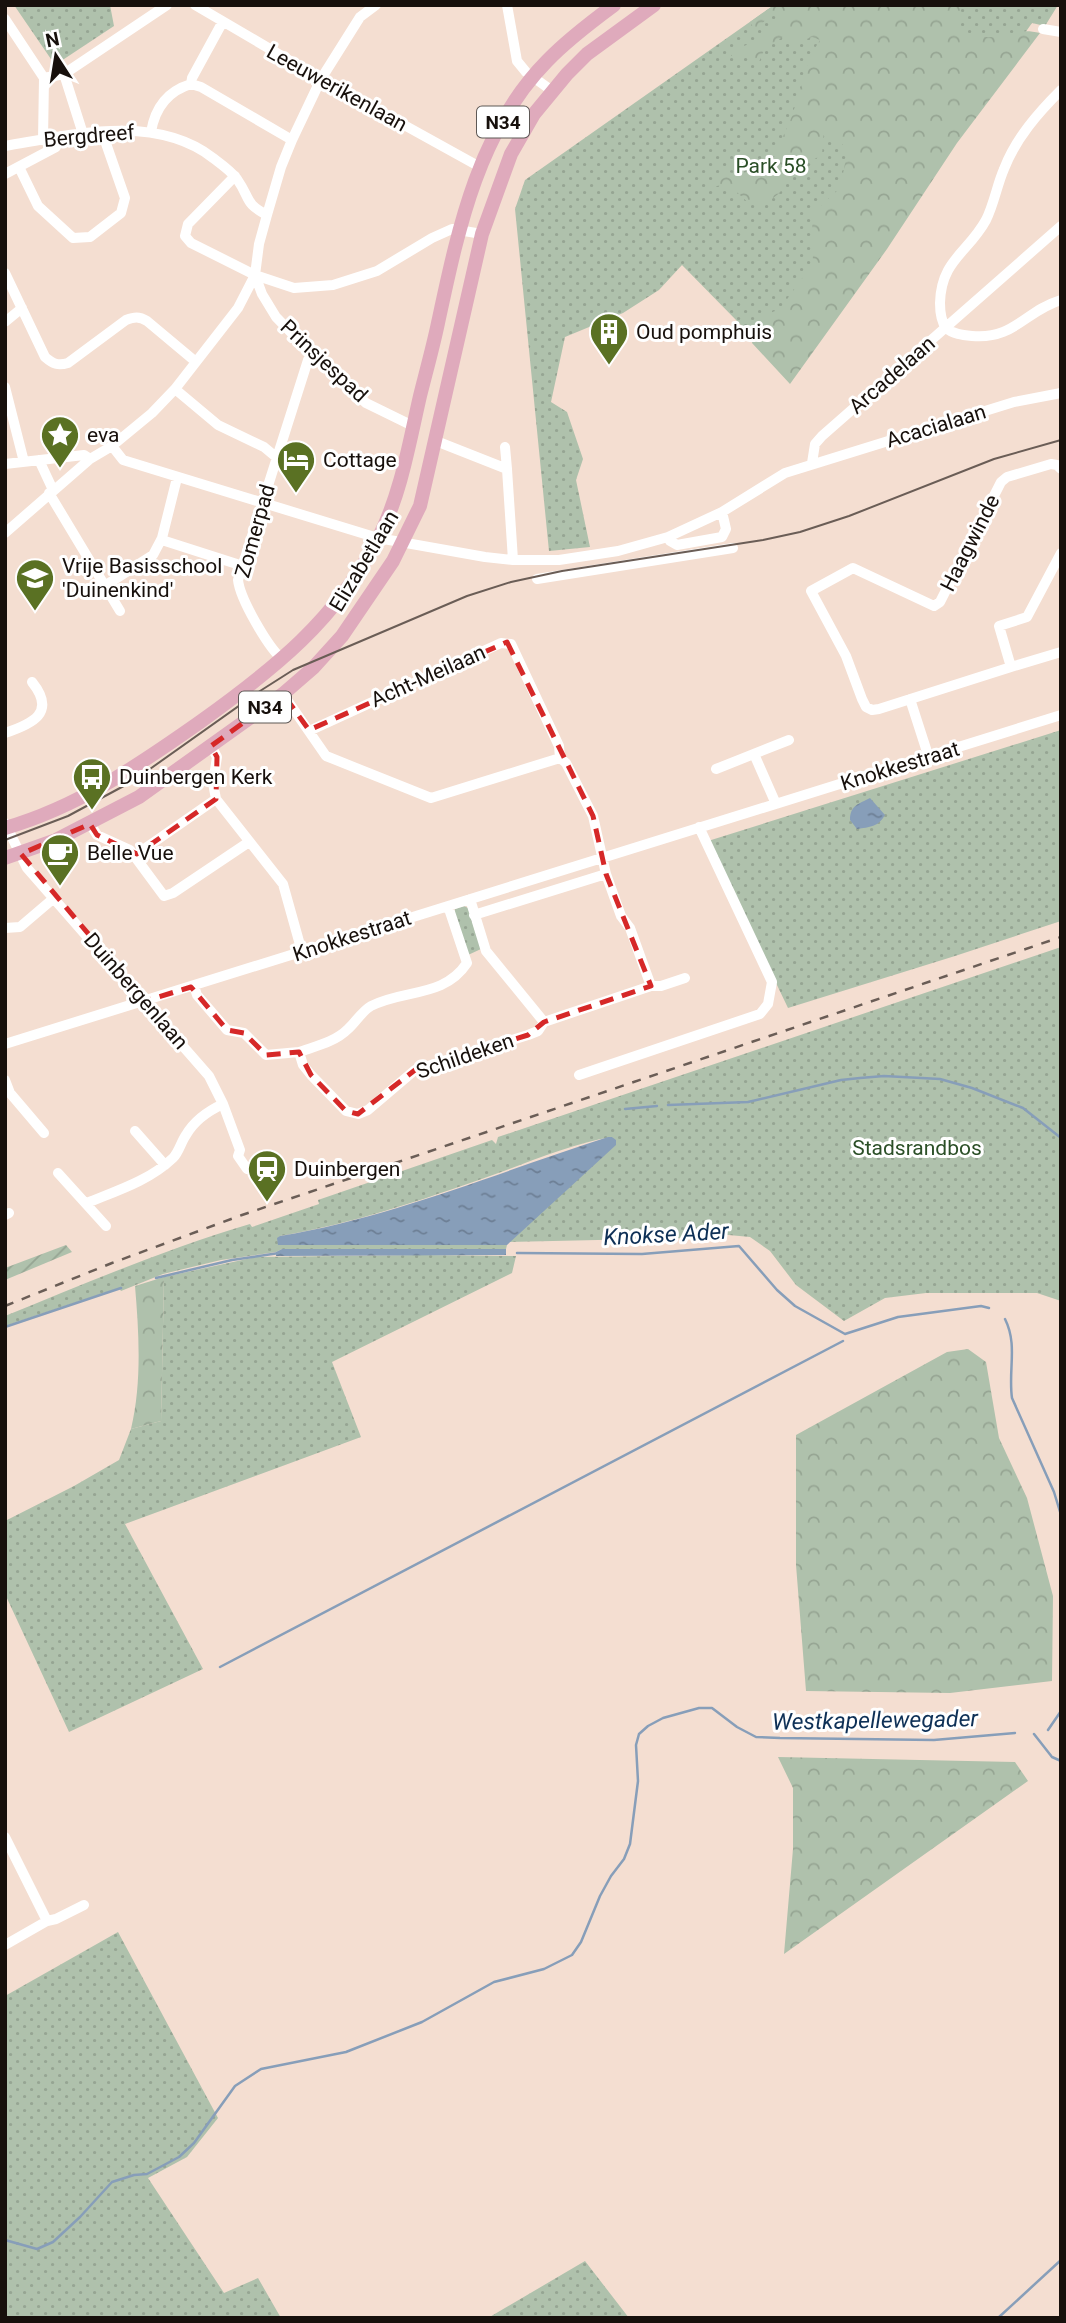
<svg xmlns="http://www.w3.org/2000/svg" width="1066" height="2323" font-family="Roboto,sans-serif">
<defs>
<pattern id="grass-dots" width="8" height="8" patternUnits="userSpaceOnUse" patternTransform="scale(1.75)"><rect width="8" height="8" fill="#afc1ac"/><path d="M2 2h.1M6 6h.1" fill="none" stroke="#96a593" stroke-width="1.8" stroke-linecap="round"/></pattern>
<pattern id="forest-crowns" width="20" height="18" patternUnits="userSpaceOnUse" patternTransform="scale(1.75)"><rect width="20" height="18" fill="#afc1ac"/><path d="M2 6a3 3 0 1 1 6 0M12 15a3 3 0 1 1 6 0" fill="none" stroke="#96a593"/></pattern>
<pattern id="garden-furrows" width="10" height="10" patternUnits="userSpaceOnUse" patternTransform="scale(1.75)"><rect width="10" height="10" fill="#afc1ac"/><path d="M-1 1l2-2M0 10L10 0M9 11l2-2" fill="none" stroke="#96a593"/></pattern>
<pattern id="water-ripples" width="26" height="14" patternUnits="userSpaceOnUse" patternTransform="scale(1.75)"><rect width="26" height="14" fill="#879eb9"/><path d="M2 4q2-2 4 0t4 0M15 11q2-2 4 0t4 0" fill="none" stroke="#6d7f95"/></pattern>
</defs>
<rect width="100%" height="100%" fill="#f4ded1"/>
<path fill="url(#grass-dots)" d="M14,5H110L114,26L55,65Z
M774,5H1058L1045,26L1032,23L787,372L682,265L659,290L623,313L565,337L551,402L567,412L583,459L576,480L590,547L549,551L515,209L525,180Z
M1061,730V921L955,956L788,1008L708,841Z
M464,906L468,908L481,949L468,955L454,913L455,909Z
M1061,947V1301L1037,1293H926L885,1298L844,1321L796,1285L770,1251L750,1237L718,1234L688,1238L507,1242L615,1145L612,1137C573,1143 527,1163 490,1176C419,1201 355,1223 280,1236L278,1245H507L506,1249H282L276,1252L221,1260L163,1274L121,1291L119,1288L5,1326V1316C86,1283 166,1249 250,1224L252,1227L319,1204L318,1200L492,1140L496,1144L498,1137Z
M421,1255L516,1256L512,1273L332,1362L361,1437L125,1524L203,1669L69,1732L5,1594V1521L74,1486L119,1460L131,1429L161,1421L164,1277L256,1257Z
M118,1932L218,2118L187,2157L148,2178L224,2293L258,2278L281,2318H5V1996Z
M585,2261L629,2318H488Z"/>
<path fill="url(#forest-crowns)" d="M774,5H962L957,24L960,33C971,35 984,38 995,37C1013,36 1017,28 1040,33L957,143L887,249L790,384L752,343L758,318L780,309L813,263L812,214L840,188L848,149L824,129L822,155L805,164L791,165C786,191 777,202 750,204C738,195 731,181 714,187L713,176L725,172L741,174L772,162L792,116L810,56L820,40L812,37L794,44L786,35L765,48L759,62L748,57L731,56L735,49L758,41L780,19L774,14L754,29L750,22Z
M164,1277L161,1421L131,1429C142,1383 139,1333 135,1286Z
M968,1349L986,1362L999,1438L1027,1498L1053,1596L1052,1681L950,1693L806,1691L796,1565V1435L947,1352Z
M778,1757L1015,1762L1028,1781L784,1954L793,1849V1788Z"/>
<path fill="url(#garden-furrows)" d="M66,1245L72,1252L5,1280V1268Z"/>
<path fill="url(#water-ripples)" d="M870,798L885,815C878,827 870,827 857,829L850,820C850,805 859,804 870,798Z
M608,1137H612L616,1140V1145L507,1245H278L277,1238L280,1236C393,1217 499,1172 608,1137Z
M282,1249H506V1255L276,1256V1252Z"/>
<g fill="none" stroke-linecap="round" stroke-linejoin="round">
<path stroke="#879eb9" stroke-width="2.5" d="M668,1105L748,1102L841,1080L860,1078L884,1076L940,1079L972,1088L1023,1108L1061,1138
M625,1109L657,1106
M517,1253L642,1254L739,1246L777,1290L795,1306L845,1334L898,1317L981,1306L989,1308
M156,1278L232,1260L279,1253
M1005,1319C1018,1345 1008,1370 1012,1398L1054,1492L1061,1515
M5,1327L121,1288
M220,1667L843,1341
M1048,1730L1061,1711
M1034,1734L1052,1757L1061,1761
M5,2240L37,2249L53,2242L80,2217L112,2182L134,2175L147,2174L179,2157L194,2143L235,2086L261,2069L346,2052L422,2022L494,1982L544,1969L572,1955L581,1942L600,1896L611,1876L624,1859L630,1844L638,1781L636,1745L639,1734L648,1726L663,1718L699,1708H712L737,1727L756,1737L780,1738L934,1740L1015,1733
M998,2318L1061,2260"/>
<path stroke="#fff" stroke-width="10" d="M195,5L321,79L480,167
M507,5L517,61L526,72L551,90
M5,19L44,78L43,140
M1043,29L1061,32
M64,74L83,134
M44,78L64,74L167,5
M191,84L201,87L292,140
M151,132C155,108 168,91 191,84L192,78L222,23
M5,146C71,135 155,113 213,158C221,164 231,171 237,179C251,199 244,203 267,215
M19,167L38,206L73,238L90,237L121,213L125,198L102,132
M5,174L56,147L58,138
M235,176L188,224L185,236L191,243L255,275L294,288L333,285L377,271L432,238L452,229L482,234
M5,273L45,357C53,364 58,366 68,363L126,320C134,317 139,316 147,321L196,362
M255,275L262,294L276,317L312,354L366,403L413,426
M5,322L22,308
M946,328C941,321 940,312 940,303C941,260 968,253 986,220C994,204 997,185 1004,169C1016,138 1038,113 1061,90
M946,328C953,334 962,335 972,336C1014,340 1025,311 1061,300
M5,387L24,462
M175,389L218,425L264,447L276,457
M436,441L507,469L513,560
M112,446L123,460L378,538L485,557L513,560H559L618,551L668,537L722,512L785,473L1014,402L1061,393
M505,447L507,469
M39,460L53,490
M812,463L815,444L822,436L1061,226
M5,464L84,455L90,459
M1061,469L1057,465L1051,464L1007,477L1001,482L940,602L934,606L853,568L811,591L846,656L862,699L866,707L872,710L879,709L1011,667L999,626L1027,617L1061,553
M177,478L162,538L165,541L243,566
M49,493L120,611
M5,533L90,459L112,446L152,413L175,389L238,308L255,275L259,244L267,215L281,167L292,140L321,79L360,17L376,5
M668,537L670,541L677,545L722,537L726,529L722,512
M537,579L733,548
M106,585L153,555L162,538
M282,659C268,647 240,599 238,580L308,360L312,354
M1011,667L1061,652
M283,694L326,756L431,798L560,758
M910,699L929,758
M309,731L501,643L511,644L559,746L560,758L566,763L593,816L606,874L621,916L630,928L651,986
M5,733C32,724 57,713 32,682
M211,746L217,757L213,783L216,799L283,884L302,952
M754,754L776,804
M716,769L789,740
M5,823L27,868L209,1076L223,1104L240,1150L238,1156L247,1169
M90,824L97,835L130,850L164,896L173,893L249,842
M134,856L216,799
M470,899L486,951L544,1022L651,986H661L685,978
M474,915L606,874
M5,928L20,927L54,898
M194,986L197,995L227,1030L244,1033L266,1055L299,1052L303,1065L311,1075L346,1111L358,1114L368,1110L415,1070L528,1035L538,1031L544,1022
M5,1044L1061,715
M299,1052C316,1046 335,1042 348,1029C355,1023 362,1011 371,1006C403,989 444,998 467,963L448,906
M579,1075L760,1014L768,1004L772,982L699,827
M5,1080L10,1093L44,1133
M135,1131L165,1165
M58,1173L106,1226
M87,1203C116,1191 149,1181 173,1158C179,1152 181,1142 186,1135C194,1121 208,1111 223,1104
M5,1215L9,1213
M5,1837L47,1921L5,1945
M47,1921L56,1919L84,1905"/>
<path stroke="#dfaabc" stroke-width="14" d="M5,828C78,807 139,765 200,722C274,669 336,620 379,537C401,493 409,444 420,396C426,372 433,347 438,323C458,230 478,131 547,61C567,40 591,22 614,5
M5,858L56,840L139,797L283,694L313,668L342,636L393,561L420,506L482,234L511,154L534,114L567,74L587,54L654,5"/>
<path stroke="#6a5d56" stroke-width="2" d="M5,840L68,816L133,781L260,691L293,670L467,596L511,582L562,571L763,540L800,532L849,516L994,459L1061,440"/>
<path stroke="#6a5d56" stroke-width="2.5" stroke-dasharray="9 9" stroke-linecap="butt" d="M5,1306L112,1263L242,1215L1061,937"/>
</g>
<path fill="none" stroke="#d62828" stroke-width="5" stroke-dasharray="14 9" stroke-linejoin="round" d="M507,642L593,816L606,874L651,986L544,1022L528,1035L415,1070L358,1114L346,1111L311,1075L299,1052L266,1055L244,1033L227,1030L191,987L145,1001L21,854L90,824L97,835L137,854L216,799L217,757L211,746L283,694L309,730Z"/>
<defs>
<g id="building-pin" transform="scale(2.0125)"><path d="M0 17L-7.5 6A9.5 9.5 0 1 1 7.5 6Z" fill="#5a7123" stroke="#fff"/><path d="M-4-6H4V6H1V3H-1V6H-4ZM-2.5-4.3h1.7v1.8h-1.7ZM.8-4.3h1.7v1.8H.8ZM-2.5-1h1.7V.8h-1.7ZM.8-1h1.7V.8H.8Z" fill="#fff"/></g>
<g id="sight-pin" transform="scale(2.0125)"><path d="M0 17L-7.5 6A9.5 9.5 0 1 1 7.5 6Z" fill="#5a7123" stroke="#fff"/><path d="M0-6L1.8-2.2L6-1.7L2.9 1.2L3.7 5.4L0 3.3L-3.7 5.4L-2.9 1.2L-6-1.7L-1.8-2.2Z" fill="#fff"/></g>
<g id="hotel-pin" transform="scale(2.0125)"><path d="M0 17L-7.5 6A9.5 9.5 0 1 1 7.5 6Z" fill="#5a7123" stroke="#fff"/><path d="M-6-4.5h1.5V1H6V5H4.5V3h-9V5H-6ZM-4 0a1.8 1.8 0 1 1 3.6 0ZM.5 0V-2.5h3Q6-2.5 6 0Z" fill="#fff"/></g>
<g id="school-pin" transform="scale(2.0125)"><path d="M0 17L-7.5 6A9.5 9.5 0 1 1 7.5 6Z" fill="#5a7123" stroke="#fff"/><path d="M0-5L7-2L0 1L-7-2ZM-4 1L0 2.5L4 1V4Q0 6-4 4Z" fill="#fff"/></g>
<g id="bus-pin" transform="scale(2.0125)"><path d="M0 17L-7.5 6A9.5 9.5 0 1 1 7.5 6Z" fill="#5a7123" stroke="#fff"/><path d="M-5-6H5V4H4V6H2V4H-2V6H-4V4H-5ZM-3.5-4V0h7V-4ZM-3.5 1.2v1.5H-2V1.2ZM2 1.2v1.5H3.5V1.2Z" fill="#fff"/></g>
<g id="cafe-pin" transform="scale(2.0125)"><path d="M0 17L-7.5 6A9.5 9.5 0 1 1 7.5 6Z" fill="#5a7123" stroke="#fff"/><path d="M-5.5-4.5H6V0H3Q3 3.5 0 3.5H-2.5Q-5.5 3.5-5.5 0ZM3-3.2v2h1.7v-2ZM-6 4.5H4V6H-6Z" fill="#fff"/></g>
<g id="station-pin" transform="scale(2.0125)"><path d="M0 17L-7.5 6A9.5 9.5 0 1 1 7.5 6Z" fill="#5a7123" stroke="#fff"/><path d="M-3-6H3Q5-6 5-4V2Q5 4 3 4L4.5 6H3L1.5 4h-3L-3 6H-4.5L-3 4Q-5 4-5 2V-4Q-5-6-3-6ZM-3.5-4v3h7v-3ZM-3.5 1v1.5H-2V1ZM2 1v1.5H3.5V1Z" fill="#fff"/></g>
</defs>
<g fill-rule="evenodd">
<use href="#building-pin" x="609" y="332"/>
<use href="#sight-pin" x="60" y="435"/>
<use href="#hotel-pin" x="296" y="460"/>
<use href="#school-pin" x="35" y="578"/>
<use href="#bus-pin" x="92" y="777"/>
<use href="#cafe-pin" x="60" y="853"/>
<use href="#station-pin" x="267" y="1169"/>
</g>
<g text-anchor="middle" stroke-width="6" stroke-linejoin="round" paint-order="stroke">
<g fill="#fff" stroke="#5d5855" stroke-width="2">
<rect x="477" y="106.5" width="52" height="31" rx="5"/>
<rect x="239" y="691.5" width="52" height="31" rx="5"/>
</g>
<g font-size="19" font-weight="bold" fill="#17100c">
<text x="503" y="129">N34</text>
<text x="265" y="714">N34</text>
</g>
<g font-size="21" fill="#17100c" stroke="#fff">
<text transform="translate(337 88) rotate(29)" y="7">Leeuwerikenlaan</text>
<text transform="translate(89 136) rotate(-5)" y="7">Bergdreef</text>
<text transform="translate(324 361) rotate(43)" y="7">Prinsjespad</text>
<text transform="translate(892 375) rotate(-41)" y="7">Arcadelaan</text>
<text transform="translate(936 426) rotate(-17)" y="7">Acacialaan</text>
<text transform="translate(255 531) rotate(-74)" y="7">Zomerpad</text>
<text transform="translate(970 543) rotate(-63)" y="7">Haagwinde</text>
<text transform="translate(364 561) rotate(-59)" y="7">Elizabetlaan</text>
<text transform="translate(428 676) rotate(-24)" y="7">Acht-Meilaan</text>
<text transform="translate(900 766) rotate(-17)" y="7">Knokkestraat</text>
<text transform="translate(352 936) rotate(-18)" y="7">Knokkestraat</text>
<text transform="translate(136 991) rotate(49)" y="7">Duinbergenlaan</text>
<text transform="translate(465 1056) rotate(-19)" y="7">Schildeken</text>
</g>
<g font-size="21" fill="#2b4f27" stroke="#fff">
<text x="771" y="173">Park 58</text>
<text x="917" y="1155">Stadsrandbos</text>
</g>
<g font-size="21" fill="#17100c" stroke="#fff" text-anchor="start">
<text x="636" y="339">Oud pomphuis</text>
<text x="87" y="442">eva</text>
<text x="323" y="467">Cottage</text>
<text x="62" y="573">Vrije Basisschool<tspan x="62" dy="24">'Duinenkind'</tspan></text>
<text x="119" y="784">Duinbergen Kerk</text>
<text x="87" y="860">Belle Vue</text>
<text x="294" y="1176">Duinbergen</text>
</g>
<g font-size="23" font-style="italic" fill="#0e3056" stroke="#fff">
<text transform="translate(666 1234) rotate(-3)" y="8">Knokse Ader</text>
<text transform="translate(875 1720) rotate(-1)" y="8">Westkapellewegader</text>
</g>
</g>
<rect width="1066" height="2323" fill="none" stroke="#17100c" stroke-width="14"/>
<g transform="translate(56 56) rotate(348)" stroke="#ffffff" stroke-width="5" paint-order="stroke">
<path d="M0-5L12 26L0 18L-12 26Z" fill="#17100c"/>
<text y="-10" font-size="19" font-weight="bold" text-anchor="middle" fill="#17100c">N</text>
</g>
</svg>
